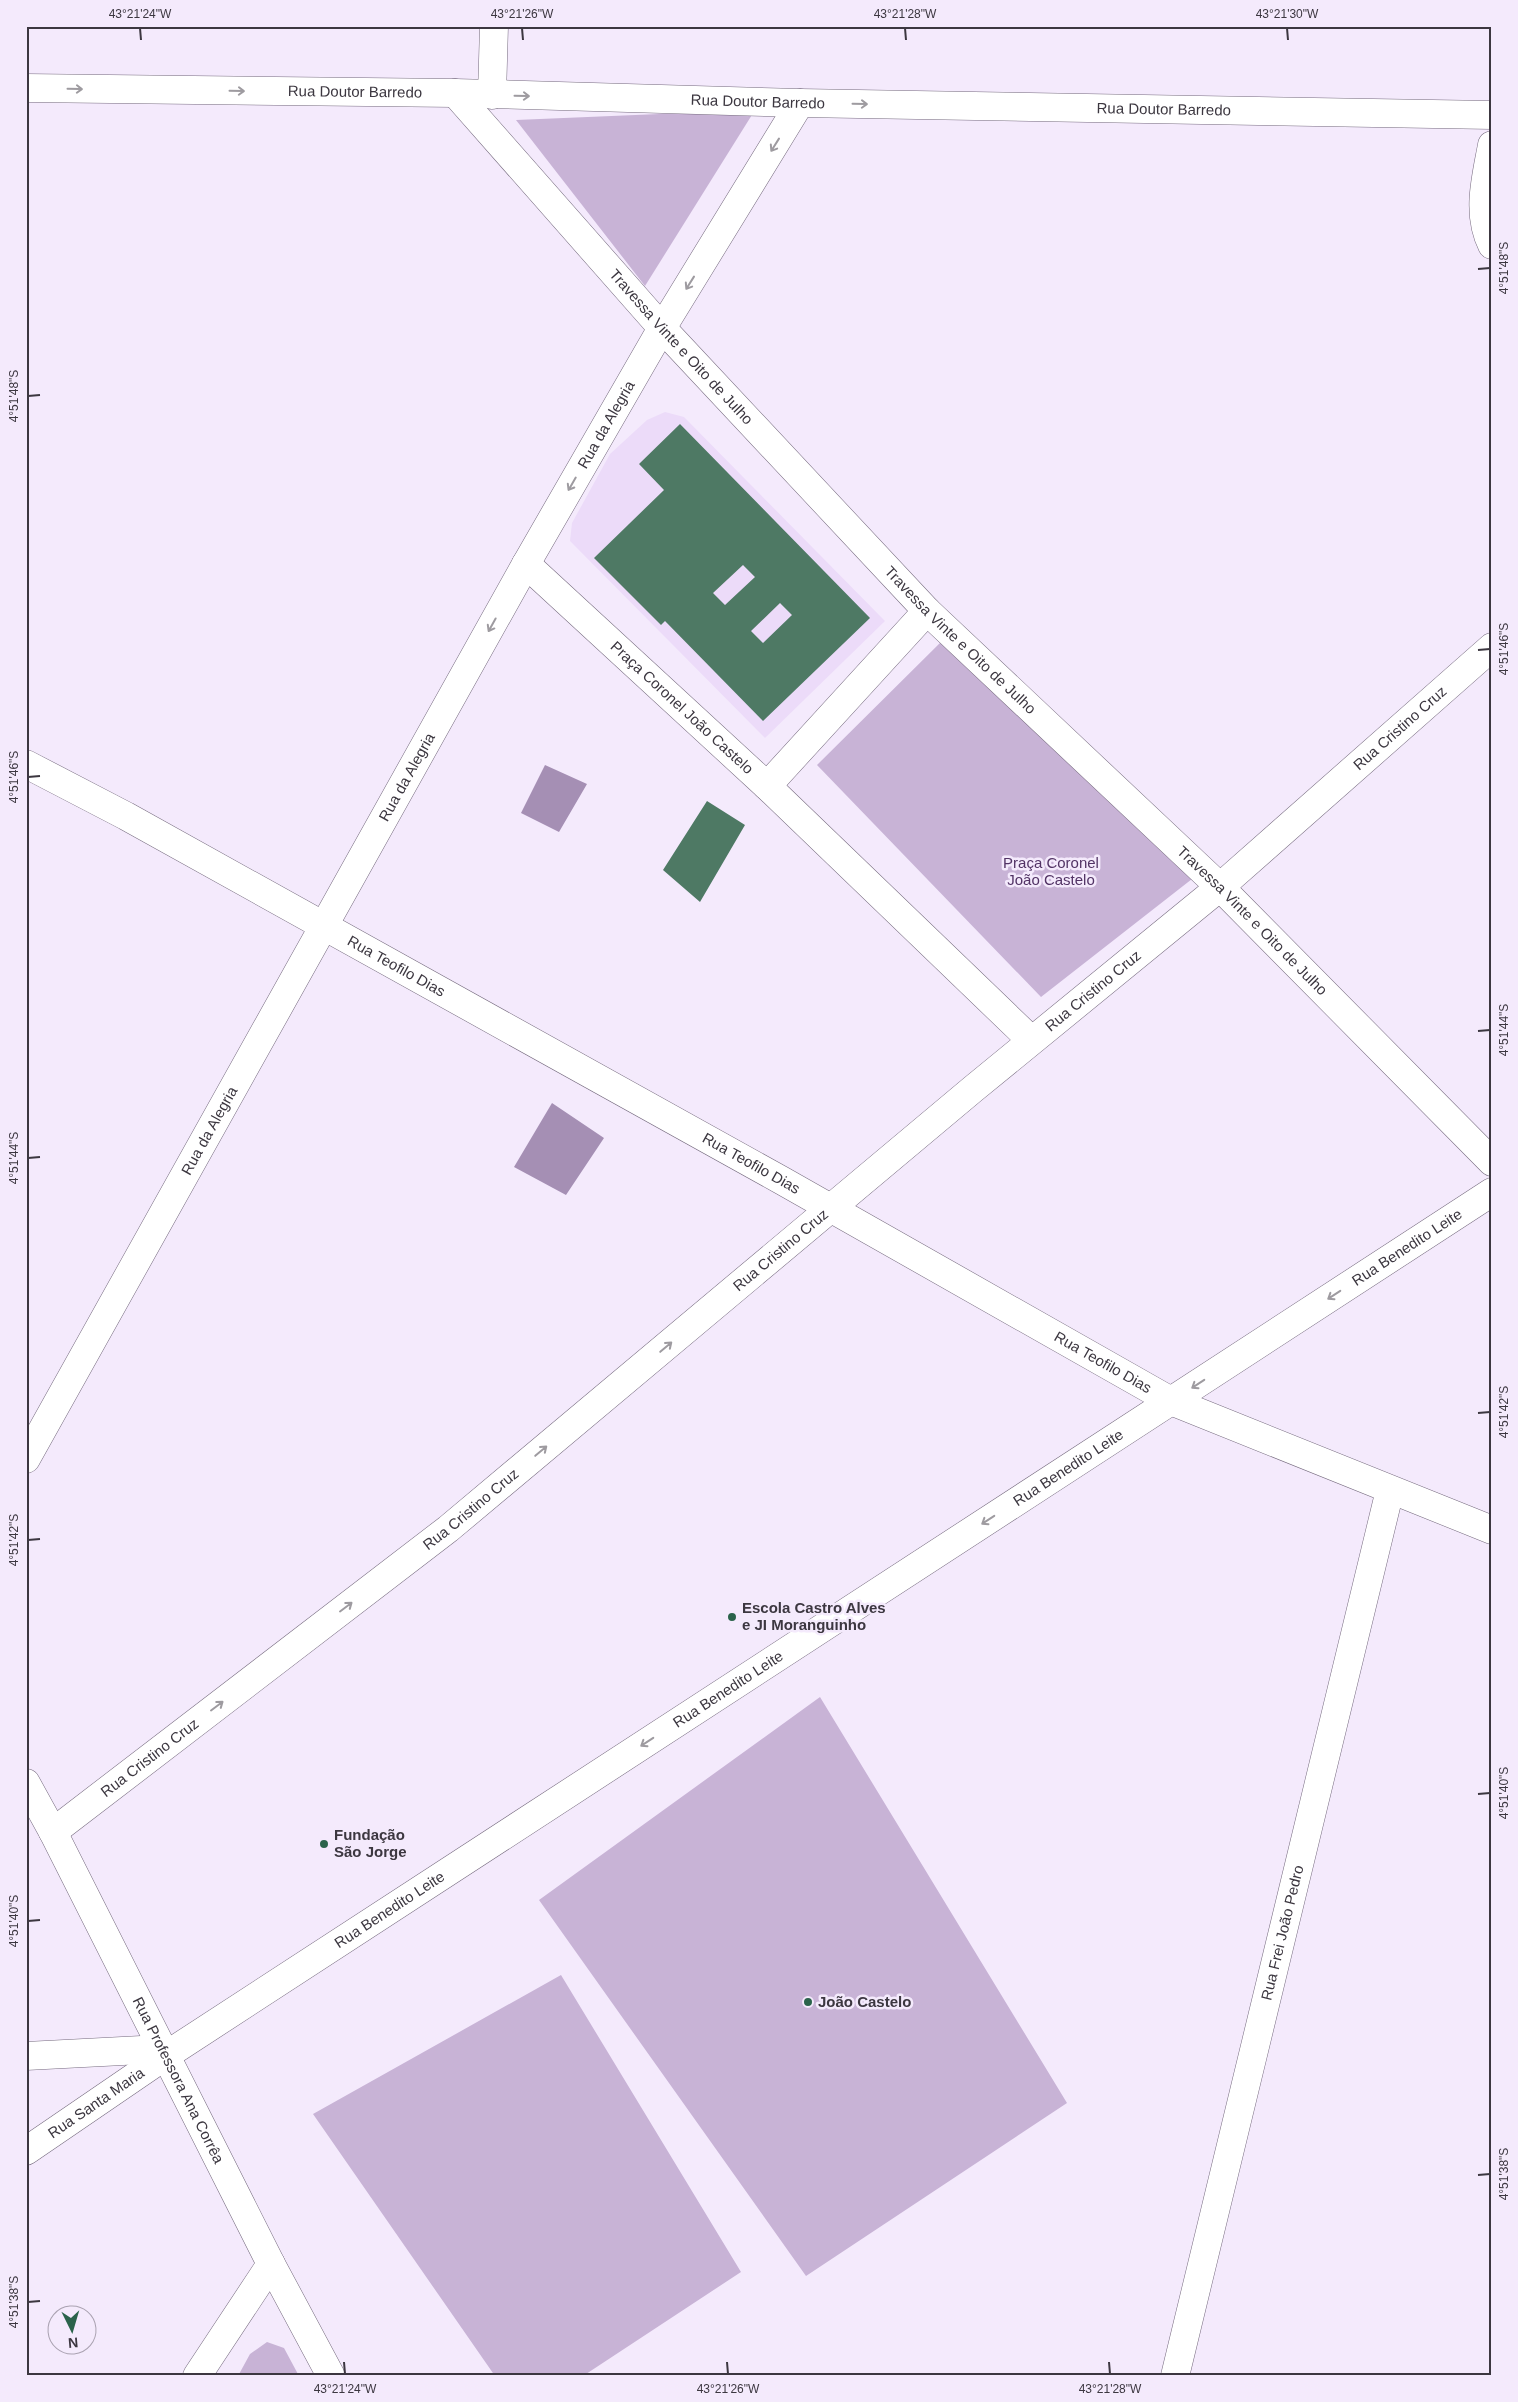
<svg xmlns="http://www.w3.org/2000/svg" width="1518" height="2402" font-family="Helvetica,sans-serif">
<rect width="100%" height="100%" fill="#f4eafc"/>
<path fill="#ecdbf9" d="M665,412L684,417L885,621L765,738L570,541L572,523L610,454L647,420Z"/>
<path fill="#c8b3d6" d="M755,110L645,286L516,120Z
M943,640L1192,879L1041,997L817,765Z
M820,1697L1067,2103L806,2276L539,1900Z
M561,1975L741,2272L583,2376H495L313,2114Z
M267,2342L284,2348L299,2376H238L250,2354Z"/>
<path fill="#a58fb4" d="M545,765L587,784L559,832L521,813Z
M552,1103L604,1138L566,1195L514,1167Z"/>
<path fill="#4e7964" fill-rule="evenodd" d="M680,424L870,618L763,721L665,621L661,625L594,558L664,490L639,464ZM743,565L755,577L725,605L713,593ZM780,603L792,615L763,643L751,631Z
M707,801L745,825L700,902L663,870Z"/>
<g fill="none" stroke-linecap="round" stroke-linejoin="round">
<g stroke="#766b7f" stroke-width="29">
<g id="street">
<path id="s1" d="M455,93L662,328L927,611L1220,887L1492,1162"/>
<path d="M492,95L494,26"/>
<path d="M1492,145C1486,178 1476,213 1492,245"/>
<path id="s2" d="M526,564L767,786L1031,1040"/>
<path id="s3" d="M26,764L126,816L781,1180L1171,1401L1492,1530"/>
<path d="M767,786L927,611"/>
<path id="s4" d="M26,1459L526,564L662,328L800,103"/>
<path d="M26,2056L161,2049"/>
<path id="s5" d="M26,2151L165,2056"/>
<path d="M197,2376L271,2264"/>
<path id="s6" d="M1175,2376L1390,1490"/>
</g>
</g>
<g stroke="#766b7f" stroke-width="29">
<g id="secondary">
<path id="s7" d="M26,88L455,93L800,103L1492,115"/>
<path id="s8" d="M26,1783L53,1832L271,2264L331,2376"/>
<path id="s9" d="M53,1832L448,1529L973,1089L1220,887L1492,647"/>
<path id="s10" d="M165,2056L1492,1192"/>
</g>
</g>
<use href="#street" stroke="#fff" stroke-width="28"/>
<use href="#secondary" stroke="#fff" stroke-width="28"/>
</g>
<defs><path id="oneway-shaft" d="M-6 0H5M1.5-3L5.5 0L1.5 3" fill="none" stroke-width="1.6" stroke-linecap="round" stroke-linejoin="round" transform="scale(1.25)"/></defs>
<g stroke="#9e9ba0">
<use href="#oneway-shaft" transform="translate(75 89) rotate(1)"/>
<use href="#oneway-shaft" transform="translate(237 91) rotate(1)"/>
<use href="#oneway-shaft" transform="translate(522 96) rotate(1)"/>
<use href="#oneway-shaft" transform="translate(860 104) rotate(1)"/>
<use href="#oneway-shaft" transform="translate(775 145) rotate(122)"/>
<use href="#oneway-shaft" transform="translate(690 283) rotate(122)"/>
<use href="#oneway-shaft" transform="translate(572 484) rotate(120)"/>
<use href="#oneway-shaft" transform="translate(492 625) rotate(119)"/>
<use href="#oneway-shaft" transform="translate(1334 1295) rotate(147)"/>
<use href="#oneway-shaft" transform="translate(666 1347) rotate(-40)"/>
<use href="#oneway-shaft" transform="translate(1198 1384) rotate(147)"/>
<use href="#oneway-shaft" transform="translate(541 1451) rotate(-40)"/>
<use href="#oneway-shaft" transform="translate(988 1520) rotate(147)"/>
<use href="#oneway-shaft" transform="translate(346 1607) rotate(-37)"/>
<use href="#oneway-shaft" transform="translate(217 1706) rotate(-37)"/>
<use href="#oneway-shaft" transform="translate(647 1742) rotate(147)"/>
</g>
<path fill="none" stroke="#3c3740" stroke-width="2" d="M140,28L141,40M522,28L523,40M905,28L906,40M1287,28L1288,40M1478,269L1490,268M28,396L40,395M1478,650L1490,649M28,777L40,776M1478,1031L1490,1030M28,1158L40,1157M1478,1413L1490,1412M28,1540L40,1539M1478,1794L1490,1793M28,1921L40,1920M1478,2175L1490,2174M28,2302L40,2301M344,2362L345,2374M727,2362L728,2374M1109,2362L1110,2374"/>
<g fill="#2b634b" stroke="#f4eafc" stroke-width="2">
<circle cx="732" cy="1617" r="5"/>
<circle cx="324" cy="1844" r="5"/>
<circle cx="808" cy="2002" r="5"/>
</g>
<g text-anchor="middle" stroke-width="5" stroke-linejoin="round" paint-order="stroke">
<g font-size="15" fill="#3c3740" stroke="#f4eafc">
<text dy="5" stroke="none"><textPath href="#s7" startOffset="329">Rua Doutor Barredo</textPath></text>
<text dy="5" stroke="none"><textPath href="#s7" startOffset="732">Rua Doutor Barredo</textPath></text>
<text dy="5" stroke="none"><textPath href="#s7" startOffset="1138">Rua Doutor Barredo</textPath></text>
<text dy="5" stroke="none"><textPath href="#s1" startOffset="340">Travessa Vinte e Oito de Julho</textPath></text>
<text dy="5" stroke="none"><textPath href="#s4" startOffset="1186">Rua da Alegria</textPath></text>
<text dy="5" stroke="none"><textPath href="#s1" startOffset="745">Travessa Vinte e Oito de Julho</textPath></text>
<text dy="5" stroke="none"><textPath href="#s2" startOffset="212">Praça Coronel João Castelo</textPath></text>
<text dy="5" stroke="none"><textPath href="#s9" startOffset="1742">Rua Cristino Cruz</textPath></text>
<text dy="5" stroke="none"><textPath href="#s4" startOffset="781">Rua da Alegria</textPath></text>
<text dy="5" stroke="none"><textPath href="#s1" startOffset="1150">Travessa Vinte e Oito de Julho</textPath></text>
<text dy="5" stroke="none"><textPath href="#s3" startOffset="422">Rua Teofilo Dias</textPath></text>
<text dy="5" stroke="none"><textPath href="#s9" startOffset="1338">Rua Cristino Cruz</textPath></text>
<text dy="5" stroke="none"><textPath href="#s4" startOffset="376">Rua da Alegria</textPath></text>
<text dy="5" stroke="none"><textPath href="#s3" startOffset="828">Rua Teofilo Dias</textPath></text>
<text dy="5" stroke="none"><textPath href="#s10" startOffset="1482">Rua Benedito Leite</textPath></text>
<text dy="5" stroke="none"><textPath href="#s9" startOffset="932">Rua Cristino Cruz</textPath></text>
<text dy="5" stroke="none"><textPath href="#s3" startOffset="1232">Rua Teofilo Dias</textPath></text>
<text dy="5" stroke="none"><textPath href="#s10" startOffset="1078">Rua Benedito Leite</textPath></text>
<text dy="5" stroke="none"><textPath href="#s9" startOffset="528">Rua Cristino Cruz</textPath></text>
<text dy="5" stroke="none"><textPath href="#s10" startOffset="672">Rua Benedito Leite</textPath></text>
<text dy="5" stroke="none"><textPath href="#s9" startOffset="122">Rua Cristino Cruz</textPath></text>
<text dy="5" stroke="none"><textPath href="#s10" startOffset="268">Rua Benedito Leite</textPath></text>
<text dy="5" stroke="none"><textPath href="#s6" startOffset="456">Rua Frei João Pedro</textPath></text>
<text dy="5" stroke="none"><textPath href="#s8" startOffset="334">Rua Professora Ana Corrêa</textPath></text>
<text dy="5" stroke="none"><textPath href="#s5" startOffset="85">Rua Santa Maria</textPath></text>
</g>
<g font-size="15" fill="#523365" stroke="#f4eafc">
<text x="1051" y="868">Praça Coronel<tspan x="1051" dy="17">João Castelo</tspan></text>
</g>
<g font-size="15" font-weight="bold" fill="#3c3740" stroke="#f4eafc" text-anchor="start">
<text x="742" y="1613">Escola Castro Alves<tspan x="742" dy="17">e JI Moranguinho</tspan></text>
<text x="334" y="1840">Fundação<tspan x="334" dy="17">São Jorge</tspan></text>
<text x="818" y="2007">João Castelo</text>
</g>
</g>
<rect width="1518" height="2402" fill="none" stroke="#f4eafc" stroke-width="55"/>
<g transform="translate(72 2330) rotate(175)"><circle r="24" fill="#f4eafc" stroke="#aaa2b1"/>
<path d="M0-4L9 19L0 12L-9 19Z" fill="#2b634b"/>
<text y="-8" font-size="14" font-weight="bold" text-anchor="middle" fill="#3c3740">N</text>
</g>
<rect x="28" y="28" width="1462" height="2346" fill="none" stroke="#3c3740" stroke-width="2"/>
<g font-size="12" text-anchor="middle" fill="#3c3740">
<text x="140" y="18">43°21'24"W</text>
<text x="522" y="18">43°21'26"W</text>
<text x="905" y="18">43°21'28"W</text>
<text x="1287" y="18">43°21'30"W</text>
<text transform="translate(1504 268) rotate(-90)" y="4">4°51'48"S</text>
<text transform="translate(14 396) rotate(-90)" y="4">4°51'48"S</text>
<text transform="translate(1504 649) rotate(-90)" y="4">4°51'46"S</text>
<text transform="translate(14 777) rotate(-90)" y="4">4°51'46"S</text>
<text transform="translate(1504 1030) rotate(-90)" y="4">4°51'44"S</text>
<text transform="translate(14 1158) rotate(-90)" y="4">4°51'44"S</text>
<text transform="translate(1504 1412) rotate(-90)" y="4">4°51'42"S</text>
<text transform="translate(14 1540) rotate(-90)" y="4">4°51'42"S</text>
<text transform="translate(1504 1793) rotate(-90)" y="4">4°51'40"S</text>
<text transform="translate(14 1921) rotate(-90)" y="4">4°51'40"S</text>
<text transform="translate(1504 2174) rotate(-90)" y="4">4°51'38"S</text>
<text transform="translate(14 2302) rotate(-90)" y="4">4°51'38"S</text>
<text x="345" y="2393">43°21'24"W</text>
<text x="728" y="2393">43°21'26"W</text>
<text x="1110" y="2393">43°21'28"W</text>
</g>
</svg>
